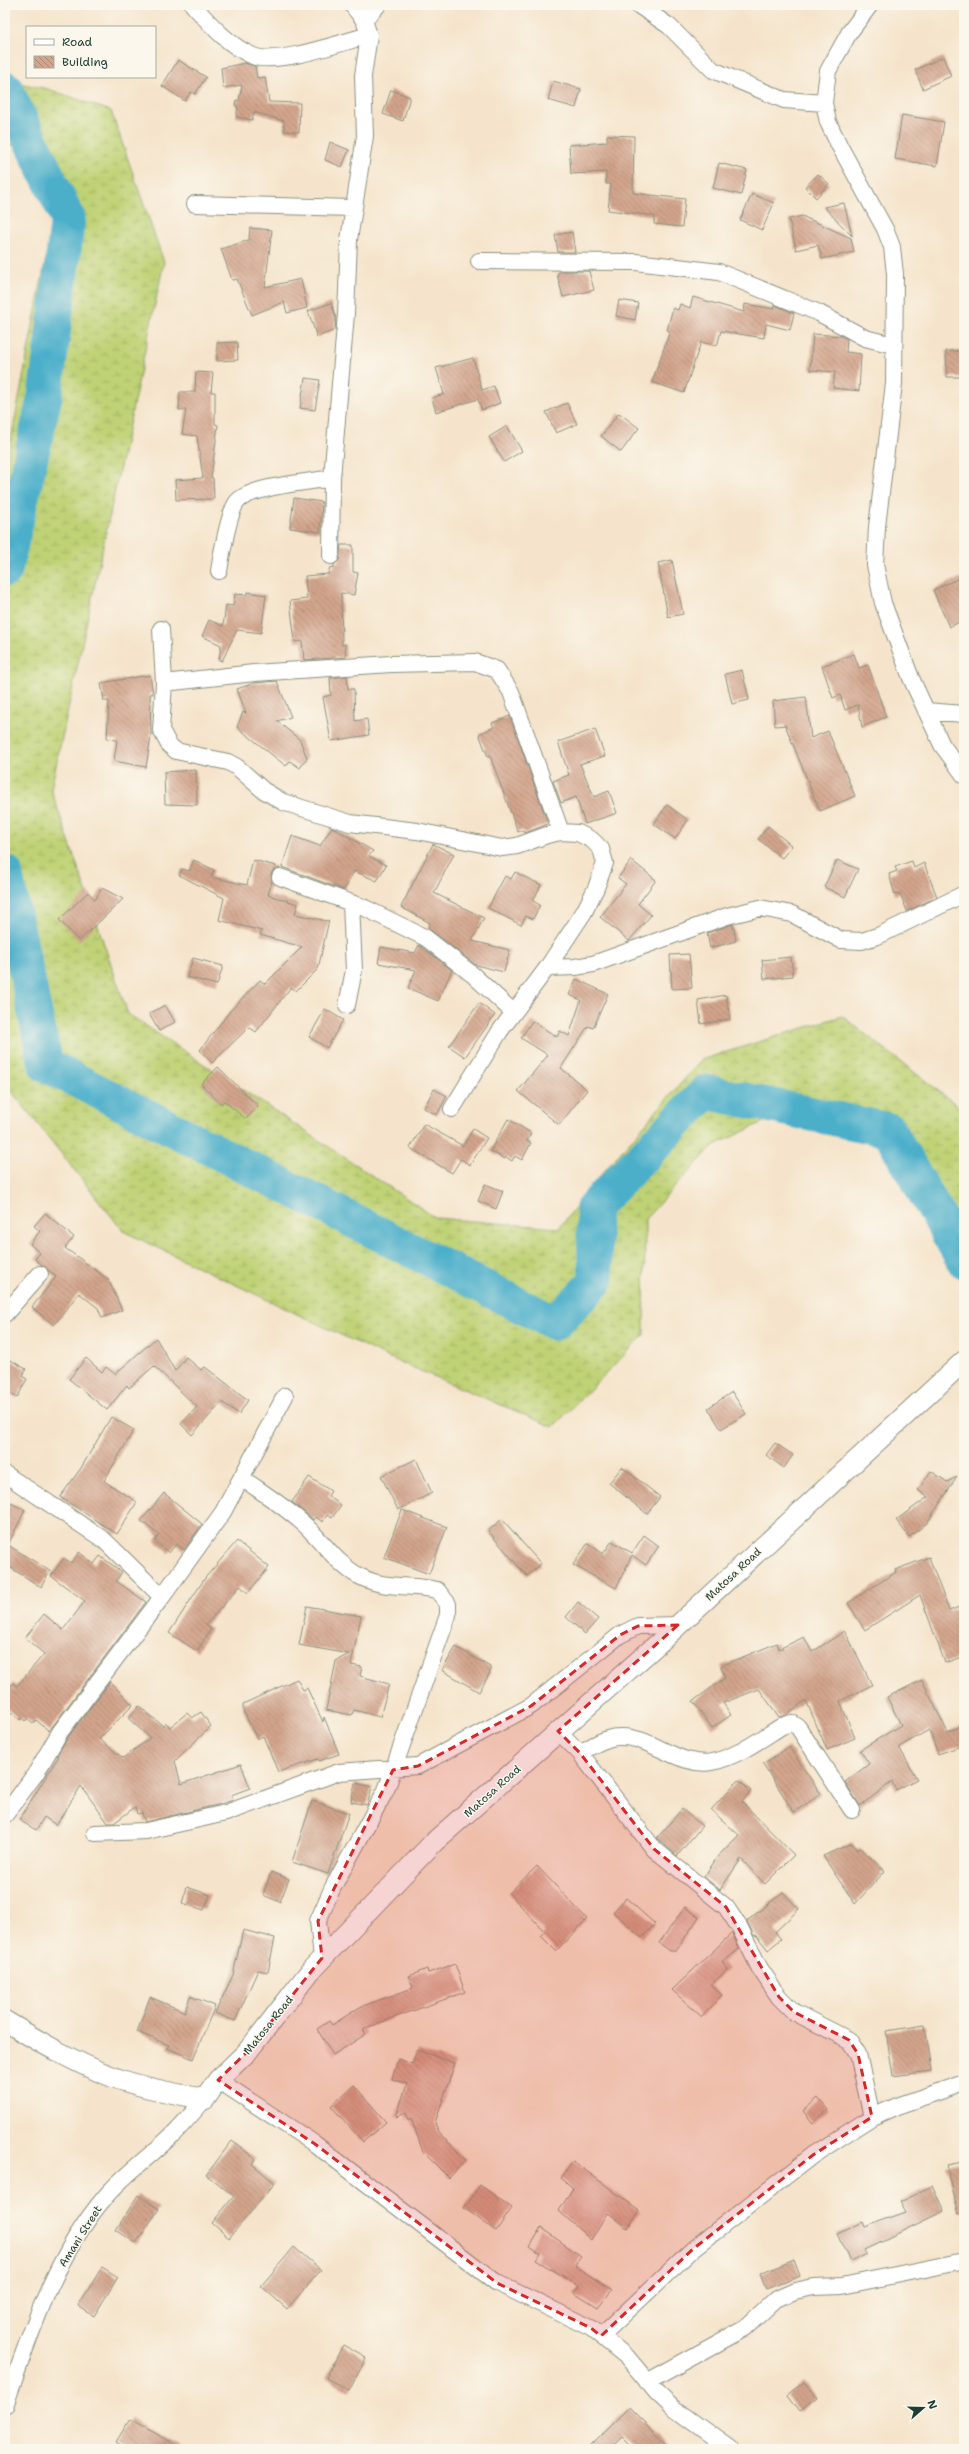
<svg xmlns="http://www.w3.org/2000/svg" width="969" height="2454" font-family="'Shantell Sans',sans-serif">
<defs>
<pattern id="wetland-marsh" width="20" height="14" patternUnits="userSpaceOnUse"><rect width="20" height="14" fill="#bfd275"/><path d="M1 5h8M5 5V1M11 12h8M15 12V8" fill="none" stroke="#a4b566"/></pattern>
<pattern id="building-back-hatch" width="6" height="6" patternUnits="userSpaceOnUse"><rect width="6" height="6" fill="#d3a48c"/><path d="M-1 5l2 2M0 0l6 6M5-1l2 2" fill="none" stroke="#ab8773"/></pattern>
</defs>
<rect width="100%" height="100%" fill="#fbf7ec"/>
<filter id="ink" filterUnits="userSpaceOnUse"><feTurbulence type="fractalNoise" baseFrequency=".025" numOctaves="2"/><feDisplacementMap in="SourceGraphic" scale="8" xChannelSelector="R" yChannelSelector="G"/><feConvolveMatrix kernelMatrix="1 2 1 2 8 2 1 2 1" color-interpolation-filters="sRGB"/></filter>
<filter id="wash" filterUnits="userSpaceOnUse"><feTurbulence type="fractalNoise" baseFrequency=".012" numOctaves="4" result="noise"/><feDisplacementMap in="SourceGraphic" scale="16" xChannelSelector="R" yChannelSelector="G"/><feGaussianBlur stdDeviation="0.9" result="paint"/><feColorMatrix in="noise" values="0 0 0 0 0 0 0 0 0 0 0 0 0 0 0 0 0 1.4 0 .05"/><feComposite in="paint" operator="in"/></filter>
<g filter="url(#wash)">
<rect width="100%" height="100%" fill="#f5e4cb"/>
<path fill="url(#wetland-marsh)" stroke="#6f8854" d="M5,80L48,89L111,111L164,262L51,789L128,1014L436,1218L559,1228L600,1176L701,1060L842,1016L963,1110L964,1253L956,1232L909,1148L774,1117L713,1146L645,1219L644,1335L553,1427L383,1355L123,1231L5,1083V471L51,232V158L5,143Z"/>
<g fill="none" stroke-linecap="round" stroke-linejoin="round">
<path stroke="#4bafca" stroke-width="35" d="M5,88L68,218L45,396L5,570
M5,872L46,1065L555,1323L596,1281L593,1208L706,1092L889,1130L964,1261"/>
</g>
<g id="blocks">
<path fill="url(#building-back-hatch)" d="M943,57L951,76L923,89L915,70Z
M178,60L206,77L195,94L191,92L185,101L162,86Z
M245,63L255,66L257,78L265,77L269,102L300,103L299,132L284,131V121L254,112L252,120L236,117L238,107L235,105L236,100L239,101L242,85L223,88L221,68Z
M553,81L581,89L576,108L548,100Z
M391,90L410,97L403,121L383,114Z
M902,115L944,122L937,166L895,159Z
M607,135L634,136L633,193L685,199L682,227L654,224L655,216L608,210L611,184H606V172L571,174L569,145L607,142Z
M330,142L349,150L342,167L325,160Z
M719,163L747,170L741,195L713,188Z
M818,174L829,184L816,198L805,187Z
M752,194L774,203L762,230L740,220Z
M844,203L852,236L824,207Z
M802,216L851,238L854,252L822,259L818,245L796,250L789,219Z
M250,228L272,230L265,287L301,279L307,308L287,313L284,302L252,315L237,279L232,280L221,249L249,240Z
M572,232L575,252H558L555,235Z
M561,271H589L594,290L563,297L557,274Z
M693,297L744,312L745,304L774,309L775,305L794,313L790,330L766,324L764,338L721,331L717,346L701,342L684,393L652,382L670,331L667,330L673,308L678,310L680,304L690,308Z
M619,300L638,303L635,320L616,316Z
M331,303L336,318L335,330L317,337L308,311Z
M813,334L842,336L847,339L846,352L861,354L859,391L833,388L835,372L810,370Z
M237,342L238,360L217,361V343Z
M946,351H963V377H947Z
M473,358L482,390L494,386L500,403L482,410L478,399L436,412L432,398L444,394L436,368Z
M196,372L213,373L211,392H215V424L218,425L211,478H213L214,499L176,500L175,480L203,478L197,436L182,434L186,410H179L180,392H195Z
M305,378L320,380L315,410L300,408Z
M567,403L577,424L556,433L546,412Z
M619,413L639,428L621,452L601,436Z
M507,426L522,451L504,462L489,437Z
M294,498L322,502L320,532L290,528Z
M341,545H353V572L358,573L354,595L341,593L342,645L345,644L346,657L304,660L302,641L295,642L290,601L307,599L305,576L328,574L330,567L334,568V565L339,560Z
M672,560L683,614L668,617L658,563Z
M964,576V620L949,627L933,590Z
M247,592L266,595L261,633L237,630L222,661L219,660L221,645L202,636L209,620L223,626L226,605L233,606L235,594L247,595Z
M854,654L859,668L868,665L886,717L862,727L858,705L845,710L840,695L833,698L822,666Z
M742,670L749,700L732,704L725,674Z
M150,675L153,694H150L151,737L146,767L114,761L117,740L107,739L109,701H104L101,683Z
M347,676L348,689H354L355,721L367,719L369,735L331,741L323,697L331,695L330,678Z
M277,681L291,717L277,721L300,740L307,758L300,768L290,761L286,766L237,727L243,712L246,713L237,689L254,683Z
M806,697L811,738L828,731L855,796L820,811L785,725L775,726L773,701Z
M510,716L548,824L525,833L523,830L518,832L490,756L488,757L479,734L494,727L492,723Z
M595,729L605,756L580,764L594,797L609,791L617,813L585,824L576,797L561,803L553,781L569,775L558,742Z
M196,770L197,805L165,804L164,772Z
M667,805L688,820L675,839L654,824Z
M768,826L792,846L782,858L758,839Z
M332,827L373,851L369,856L386,865L377,881L354,871L344,890L282,867L292,836L320,846Z
M433,844L454,854L434,893L484,918L472,941L510,950L504,972L476,965L428,928L430,923L401,907Z
M194,860L214,870L211,877L247,885L253,860L276,866L271,874L272,881L268,895L298,904L295,914L327,921L329,920L318,969L296,991L291,987L256,1032L249,1027L212,1063L200,1050L230,1011L260,980L265,984L302,947L260,935L262,931L219,920L224,898L179,875L182,869L189,871Z
M631,860L656,880L638,904L651,915L629,941L600,917L626,884L618,878Z
M837,860L858,869L845,897L824,887Z
M912,861L914,868L924,863L937,897L907,911L900,893L895,895L889,874L897,871L895,867Z
M515,872L541,885L533,901L540,905L533,919L526,916L521,925L488,908L505,876L511,879Z
M102,888L123,899L79,941L59,920L88,892L95,900Z
M733,924L736,941L710,948L707,933Z
M419,945L452,970L438,1001L408,988L416,970L378,963L381,947L415,953Z
M689,954L692,988L672,989L670,955Z
M791,957L793,976L764,979L762,960Z
M193,958L223,966L217,985L187,977Z
M576,979L608,994L593,1028L588,1026L561,1068L587,1090L559,1125L518,1091L548,1055L521,1038L532,1021L557,1037L560,1031L569,1036L581,1000L569,995Z
M726,995L730,1019L701,1024L698,1000Z
M479,1003L495,1015L465,1057L449,1046Z
M165,1005L175,1022L159,1031L149,1014Z
M325,1009L343,1020L327,1048L309,1037Z
M218,1067L258,1106L246,1119L224,1101L221,1104L201,1084Z
M434,1089L447,1096L437,1115L424,1108Z
M508,1119L531,1133L527,1141L531,1143L522,1160L515,1156L512,1161L506,1157L505,1159L490,1151Z
M424,1124L463,1146L473,1129L487,1138L470,1165L461,1159L452,1173L410,1148Z
M485,1184L503,1191L496,1209L478,1201Z
M45,1213L74,1237L65,1248L108,1279L122,1310L102,1318L98,1308L79,1293L54,1325L32,1307L56,1277L35,1259L40,1253L30,1244L40,1231L34,1226Z
M156,1338L175,1371L186,1357L201,1370L205,1367L248,1400L239,1414L222,1402L192,1435L181,1424L197,1407L154,1366L129,1388L127,1385L107,1410L69,1379L86,1358L102,1372L106,1367L115,1374Z
M5,1357L26,1369L22,1376L27,1379L17,1398L11,1394L5,1404Z
M732,1392L746,1414L721,1429L708,1408Z
M111,1417L134,1430L104,1481L137,1502L117,1534L60,1497L81,1468Z
M775,1443L793,1455L784,1468L766,1455Z
M416,1459L432,1493L398,1510L381,1476Z
M622,1467L660,1497L647,1514L609,1483Z
M931,1471L947,1482L957,1477L927,1523L909,1537L896,1520L928,1497L918,1490Z
M309,1477L331,1491L328,1496L341,1505L332,1518L327,1515L323,1522L315,1517L313,1520L292,1502Z
M164,1493L202,1524L184,1550L176,1544L169,1553L155,1541L159,1535L141,1521Z
M5,1500L25,1510L8,1545L50,1571L41,1587L5,1564Z
M402,1510L447,1527L429,1574L384,1557Z
M502,1519L541,1564L527,1576L488,1531Z
M644,1535L659,1546L646,1565L632,1555L616,1588L573,1565L588,1543L603,1554L612,1541L632,1553Z
M237,1541L269,1567L248,1593L240,1586L206,1625L211,1629L197,1651L169,1633L205,1578Z
M79,1552L94,1564L100,1556L122,1572L116,1581L146,1602L49,1731L36,1720L33,1724L27,1719L25,1721L22,1718L20,1720L5,1707V1694L13,1683L17,1686L44,1654L25,1638L44,1614L63,1630L85,1601L51,1576L64,1558L71,1563Z
M929,1557L949,1611L964,1605V1656L945,1663L920,1595L865,1630L848,1603L896,1572L895,1570Z
M578,1602L598,1619L585,1634L566,1617Z
M307,1606L361,1616L351,1665L362,1667L360,1676L389,1684L380,1717L354,1710L352,1715L326,1710L336,1661L349,1654L299,1645Z
M845,1631L872,1685L840,1701L855,1738L827,1750L806,1700L786,1715L779,1717L759,1689L723,1703L731,1715L712,1728L693,1701L725,1678L721,1666L777,1643L779,1649L804,1637L812,1652Z
M456,1647L490,1667V1673L479,1692L442,1670Z
M297,1679L303,1690L307,1688L323,1722L324,1717L339,1754L319,1761L318,1759L278,1772L263,1736L257,1739L243,1710V1704Z
M922,1680L948,1733L964,1724V1745L938,1754L929,1730L899,1747L917,1779L896,1790L892,1782L860,1806L845,1782L869,1764L860,1750L901,1725L887,1697Z
M110,1682L133,1705L99,1739L123,1758L150,1738L128,1718L139,1706L163,1726L166,1723L170,1727L187,1713L192,1718L201,1712L211,1726L175,1761L181,1784L241,1764L250,1788L231,1795L233,1800L221,1804L145,1822L142,1813L137,1814L135,1807L114,1823H108L81,1786L56,1825L44,1817L36,1830L19,1820L59,1756L57,1755L68,1737Z
M789,1747L821,1794L794,1812L763,1764Z
M738,1780L751,1791L742,1802L794,1855L765,1884L741,1859L720,1890L704,1877L718,1856L739,1835L711,1810Z
M355,1783L372,1787L367,1805L351,1802Z
M312,1801L349,1813L328,1874L292,1862Z
M682,1809L702,1826L677,1856L657,1838Z
M852,1843L857,1850L860,1848L885,1871L855,1904L823,1856Z
M537,1866L587,1919L556,1951L541,1936L545,1932L509,1893Z
M271,1872L289,1879L280,1902L263,1895Z
M187,1887L210,1895L204,1910L182,1903Z
M783,1892L799,1909L775,1932L781,1939L768,1950L756,1935L754,1936L747,1921Z
M626,1898L655,1924L642,1938L613,1912Z
M685,1907L699,1917L676,1951H670L659,1943Z
M243,1930L275,1938L268,1972L258,1970L235,2021L215,2013L233,1975Z
M732,1933L739,1949L722,1963L728,1969L711,1985L722,1995L702,2017L672,1990Z
M455,1964L465,1992L363,2029L366,2034L333,2055L317,2029L329,2021L332,2025L360,2007L413,1988L409,1976L427,1969L428,1973Z
M190,1996L215,2006L193,2059L167,2048L169,2045L137,2032L150,1997L185,2012Z
M925,2025L932,2071L893,2076L886,2031Z
M417,2050L455,2063L435,2123L439,2133L466,2160L449,2178L423,2152L411,2118L408,2120L406,2113L396,2117L407,2084L392,2079L398,2059L412,2064Z
M354,2085L386,2122L363,2142L331,2106Z
M818,2098L828,2110L813,2123L803,2111Z
M232,2141L256,2159L252,2164L275,2183L229,2238L212,2223L234,2196L206,2175Z
M573,2161L640,2211L627,2228L607,2213L591,2240L559,2211L573,2188L561,2178Z
M962,2162L964,2212L959,2213L946,2165Z
M480,2185L512,2208L496,2231L464,2208Z
M932,2186L944,2211L865,2249L867,2254L850,2262L837,2234L862,2222L864,2227L906,2212L900,2201Z
M138,2195L159,2209L136,2243L116,2230Z
M541,2228L581,2256L575,2266L612,2290L598,2308L574,2293L579,2286L536,2260L540,2254L530,2247Z
M294,2247L321,2270L287,2309L261,2286Z
M794,2260L800,2276L766,2289L760,2274Z
M102,2267L118,2277L94,2316L78,2306Z
M343,2345L366,2358L349,2391L326,2378Z
M804,2382L817,2398L799,2412L787,2396Z
M629,2407L671,2449H634L622,2437L610,2449H587Z
M130,2419L183,2449H128L116,2442Z"/>
</g>
</g>
<g filter="url(#ink)">
<use href="#blocks" fill-opacity="0" stroke="#8a9080" stroke-width="1"/>
<g fill="none" stroke-linecap="round" stroke-linejoin="round">
<g stroke="#8a9080" stroke-width="18">
<path id="minor" d="M193,5C210,24 229,46 253,56C276,66 343,42 369,35
M352,5L364,20
M638,5L669,26L713,70L784,100L824,103
M870,5L849,33L828,71L824,103L828,122L839,145L885,229L892,247L895,274L894,383L877,527L875,565L883,603L911,678L942,745L964,775
M195,204L353,208
M479,261L636,262L719,272L819,313L865,338L893,345
M331,556L332,478L346,314L349,240L365,136L363,76L369,35L364,20L378,5
M219,571C221,557 229,512 237,502C250,486 311,482 332,478
M161,629L164,683L161,730L169,745L176,751L228,762L237,767L263,790L283,802L350,823L417,831L502,848L517,846L547,835L561,832L578,833L592,840L601,849L605,863L596,888L584,912L547,968L500,1031L452,1109
M164,683L254,673L391,664L475,662L497,670L511,692L561,832
M926,711L964,714
M280,877L365,908L426,938L473,975L513,1012
M547,968L575,967L593,964L727,916L760,908L792,914L841,940L862,941L880,935L964,894
M347,1005L354,970L351,903
M5,1314L40,1274
M5,1474L104,1540L162,1597
M242,1478C263,1493 287,1508 306,1526C323,1542 338,1565 359,1576C388,1591 410,1583 437,1590L448,1604V1615L386,1790L332,1889L318,1921L322,1958
M558,1731L580,1753L654,1849L726,1907L740,1928L759,1967L779,1997L794,2012L849,2040L858,2054L872,2117
M580,1753C592,1746 606,1737 619,1737C650,1735 679,1768 712,1762C737,1757 761,1739 782,1726L792,1723L798,1727L852,1810
M5,1815L36,1773L60,1732L162,1597L223,1512L285,1396
M95,1833L146,1831L226,1813L339,1772L418,1766L531,1706L620,1635L638,1626L678,1625
M218,2080L315,2144L497,2283L591,2328L627,2357L657,2393L672,2407L730,2449
M601,2336L693,2249L813,2155L872,2117L897,2106L964,2083
M647,2382L745,2328L776,2299L795,2291L814,2287L842,2286L964,2261
M5,2406C30,2334 55,2255 106,2196C124,2175 148,2158 168,2139C181,2127 193,2112 205,2099"/>
</g>
<g stroke="#8a9080" stroke-width="22">
<path id="tertiary" d="M5,2021C40,2042 75,2063 113,2077C142,2088 175,2094 205,2099L218,2080L247,2052L312,1969L434,1842L661,1641L964,1361"/>
</g>
<use href="#minor" stroke="#fff" stroke-width="16"/>
<use href="#tertiary" stroke="#fff" stroke-width="20"/>
</g>
</g>
<path fill="#d62828" fill-opacity="0.2" stroke="#d62828" stroke-width="3" stroke-dasharray="8 5" stroke-linejoin="round" d="M678,1625L558,1731L580,1753L654,1849L726,1907L779,1997L794,2012L849,2040L858,2054L872,2117L813,2155L693,2249L601,2336L591,2328L497,2283L315,2144L218,2080L247,2052L322,1958L318,1921L393,1770L418,1766L531,1706L620,1635L638,1626Z"/>
<g text-anchor="middle" stroke-width="3" stroke-linejoin="round" paint-order="stroke">
<g font-size="11" fill="#1f3d34" stroke="#fbf7ec">
<text transform="translate(733 1574) rotate(-43)" y="4">Matosa Road</text>
<text transform="translate(492 1791) rotate(-42)" y="4">Matosa Road</text>
<text transform="translate(268 2025) rotate(-51)" y="4">Matosa Road</text>
<text transform="translate(80 2236) rotate(-58)" y="4">Amani Street</text>
</g>
</g>
<rect width="969" height="2454" fill="none" stroke="#fbf7ec" stroke-width="20"/>
<rect x="26" y="26" width="130" height="52" fill="#fbf7ec" stroke="#a3ada2"/>
<rect x="34" y="39" width="20" height="6" fill="#ffffff" stroke="#a3ada2"/>
<text x="62" y="46" font-size="12" fill="#1f3d34">Road</text>
<rect x="34" y="56" width="20" height="12" fill="url(#building-back-hatch)" stroke="#a3ada2"/>
<text x="62" y="66" font-size="12" fill="#1f3d34">Building</text>
<g transform="translate(923 2408) rotate(70)" stroke="#fbf7ec" stroke-width="3" paint-order="stroke">
<path d="M0-3L7 15L0 10L-7 15Z" fill="#1f3d34"/>
<text y="-6" font-size="11" font-weight="bold" text-anchor="middle" fill="#1f3d34">N</text>
</g>
</svg>
